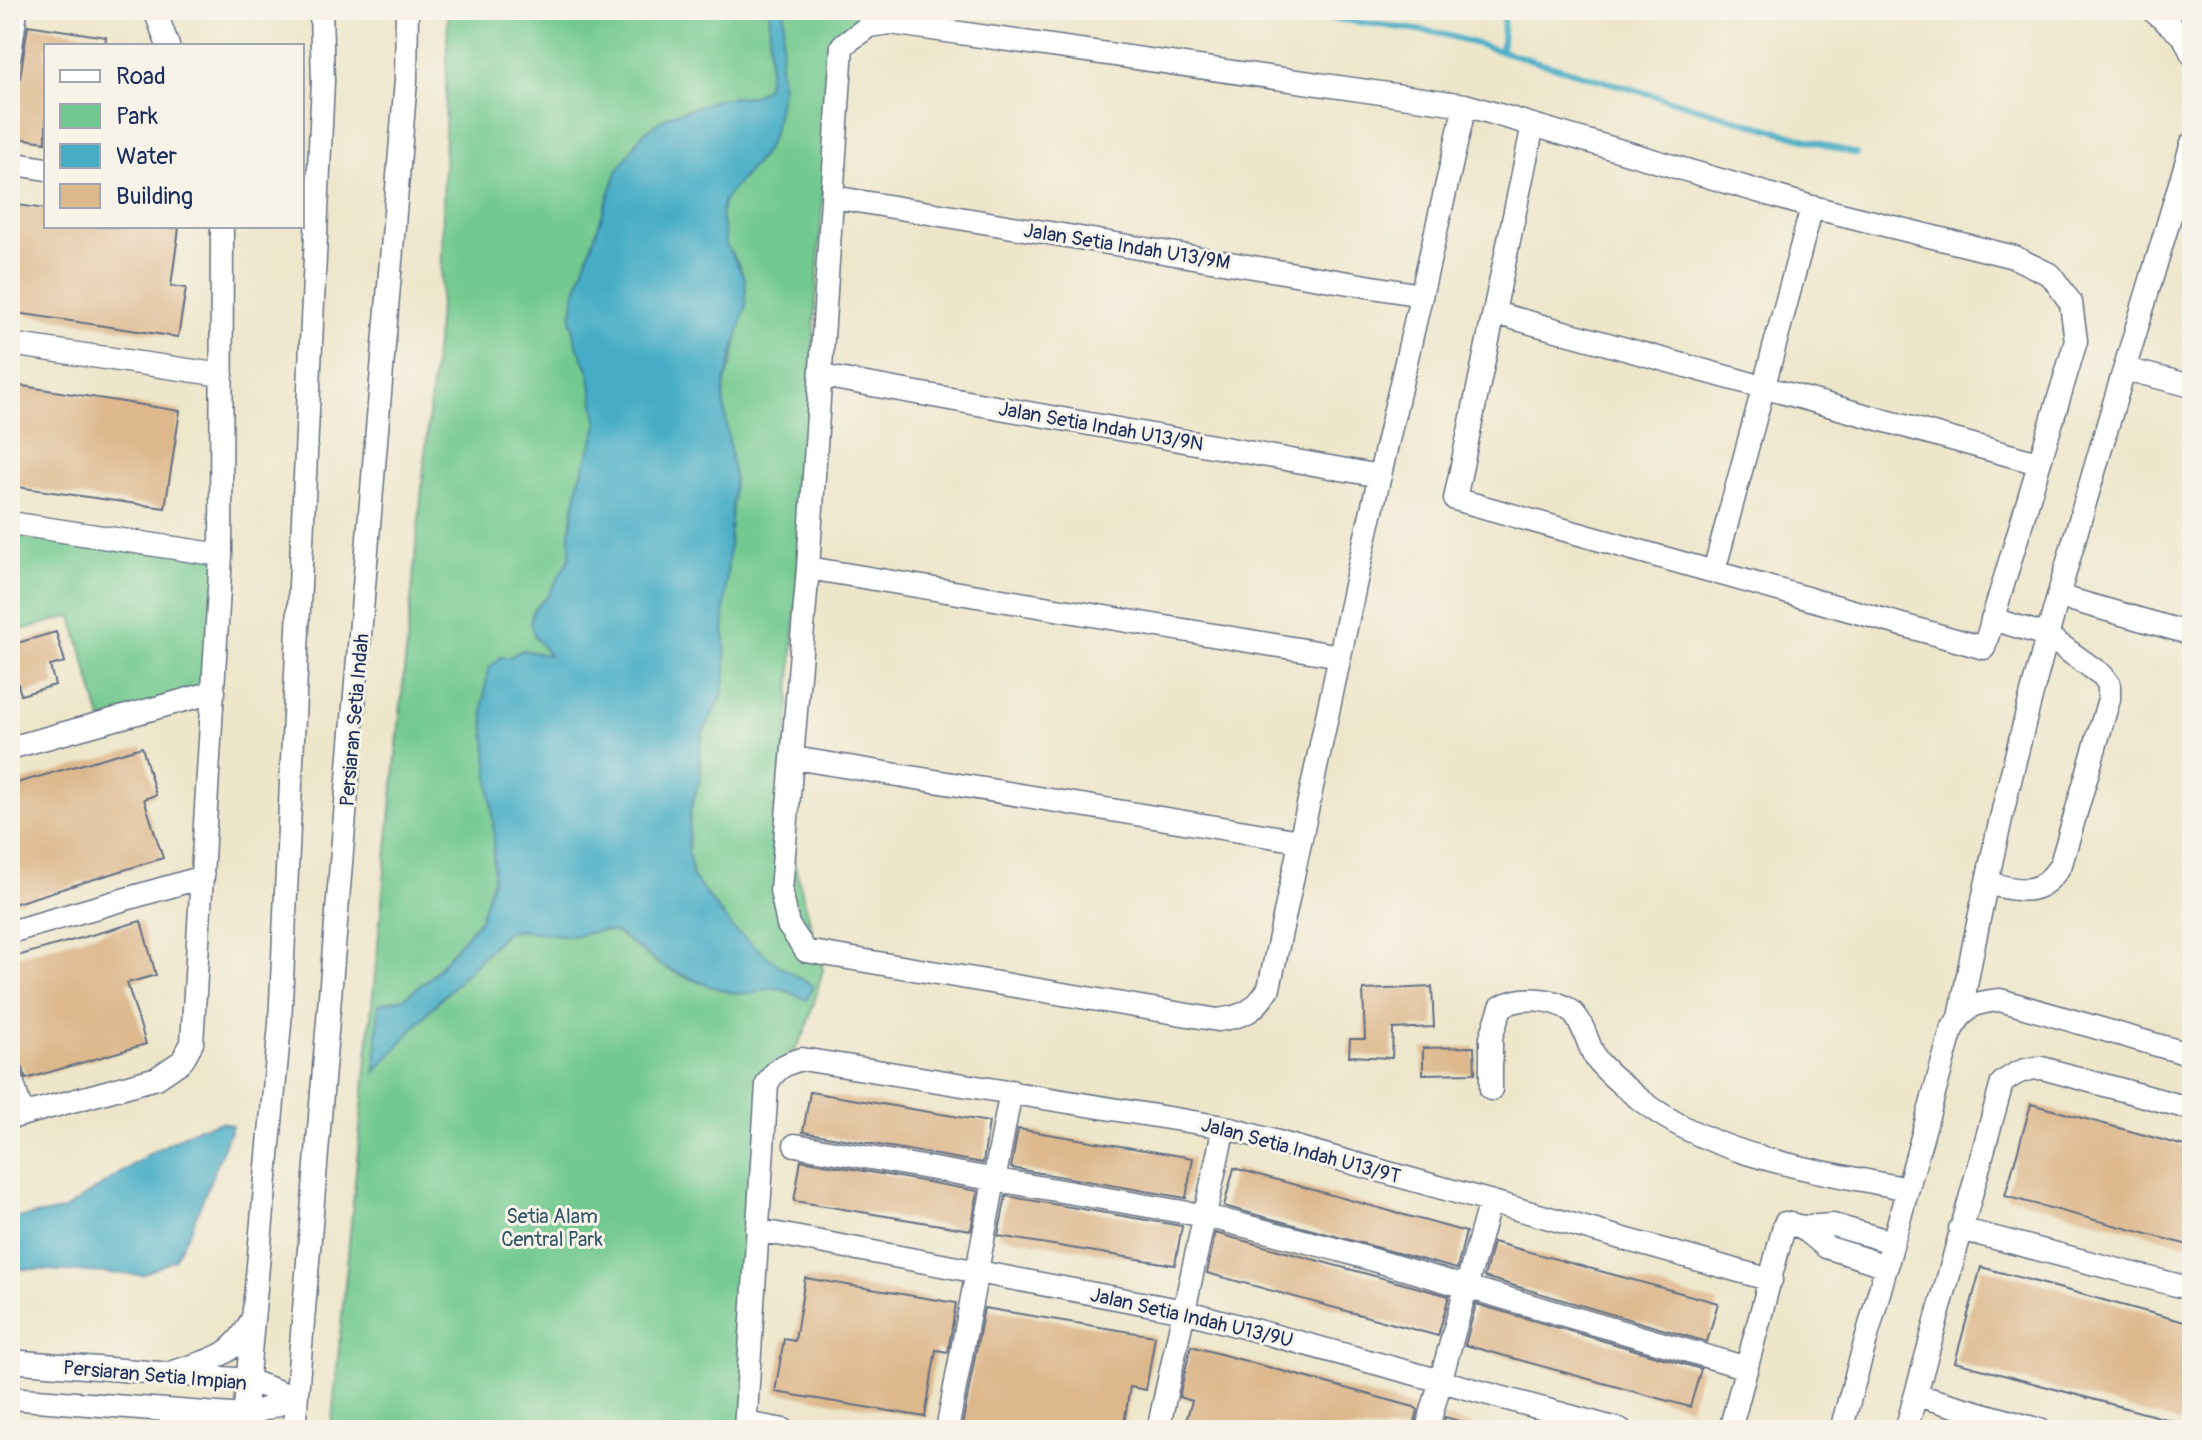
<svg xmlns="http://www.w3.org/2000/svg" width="2202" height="1440" font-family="Pangolin,sans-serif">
<rect width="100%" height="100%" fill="#f7f3e8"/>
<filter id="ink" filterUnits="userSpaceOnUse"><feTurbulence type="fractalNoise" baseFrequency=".0125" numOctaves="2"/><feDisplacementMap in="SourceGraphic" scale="16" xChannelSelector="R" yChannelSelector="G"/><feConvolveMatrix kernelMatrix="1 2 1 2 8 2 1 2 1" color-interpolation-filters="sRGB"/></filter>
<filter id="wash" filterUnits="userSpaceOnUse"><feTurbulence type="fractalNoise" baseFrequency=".006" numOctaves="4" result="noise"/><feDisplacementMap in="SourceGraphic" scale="32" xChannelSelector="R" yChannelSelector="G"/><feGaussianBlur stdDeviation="1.8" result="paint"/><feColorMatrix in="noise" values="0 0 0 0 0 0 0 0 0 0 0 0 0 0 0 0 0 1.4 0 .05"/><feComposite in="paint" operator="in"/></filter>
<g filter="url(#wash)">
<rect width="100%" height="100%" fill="#ede6ca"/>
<path fill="#72c98f" stroke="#467c76" stroke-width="2" d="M448,10H770L769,72L767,87L753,96L723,98L668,116L617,172L575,294L571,320L577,345L589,371L598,426L573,510L570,557L548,596L534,609L542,647L551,656L522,650L488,669L483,707L494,832L493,878L480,919L431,977L404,998L379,1004L376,1071L427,1013L505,933C525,927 561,935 585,934C596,933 604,928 615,933C628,938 646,957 660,965C680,977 706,985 729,992C745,996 756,990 771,989C784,988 795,995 806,999L812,986L778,966L733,929L693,877L688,852L690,811L701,775L699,754L703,732L722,697L726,672L724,615L734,479L723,398L725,382L733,360L746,291L740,266L726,245L721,214L723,202L731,191L765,152L774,131L782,89L780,67L785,10H933L932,19C889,14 863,4 833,42L782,817L823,970L805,1033L795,1049L772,1069L742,1430H331L441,290Z
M10,523L221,555L214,692L102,723L72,616L16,631L10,611Z"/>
<path fill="#47adc6" stroke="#316e92" stroke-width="2" d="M770,10H785L780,67L782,89L774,131L765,152L731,191L723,202L721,214L726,245L745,278L746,306L725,382L723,398L734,479L724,615L726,672L722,696L703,732L699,754L701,775L690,811L688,852L693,877L733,929L778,965L813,986L807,1000L782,989L769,988L753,994L734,993L710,986L662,966L617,933L604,930L571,936L516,930L505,933L427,1013L375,1072L379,1004L404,998L431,977L480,919L493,878L494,832L483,706L488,669L501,657H510L522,650L549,655L535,637L530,623L534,609L548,596L570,557V532L579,481L598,426L589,371L577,345L571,320L575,294L617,172L642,134L668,116L723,98L753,96L767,87L769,72Z
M222,1122L232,1126L192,1226L174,1260L142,1275L10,1268V1219L64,1210L152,1152L198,1128Z"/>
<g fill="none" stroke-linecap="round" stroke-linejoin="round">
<path stroke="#47adc6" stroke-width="6" d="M1270,10L1439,33L1856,154
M1501,52L1505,10"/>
</g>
<g id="blocks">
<path fill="#ddb88d" d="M28,25L106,37L105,46H46V142L11,137Z
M10,204L46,209V226L179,228L171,286L186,288L178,337L10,312Z
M10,384L180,411L165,508L10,486Z
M56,632L65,662L50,666L55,685L21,695L10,656V645Z
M142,747L156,795L144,799L163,858L10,905V785Z
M141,921L156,975L127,983L146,1044L26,1079L23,1068L17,1061L10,1038V958Z
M1432,987L1434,1027L1393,1029L1392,1058L1349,1056L1350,1039H1365L1363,990Z
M1474,1047L1475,1073L1423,1074V1048Z
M810,1092L989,1122L983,1163L803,1132Z
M2031,1104L2192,1148V1246L2005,1196Z
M1018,1129L1193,1158L1186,1198L1011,1168Z
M801,1160L978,1191L971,1230L794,1201Z
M1234,1168L1466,1232L1457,1269L1224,1206Z
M1006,1196L1182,1226L1175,1265L998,1236Z
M1215,1233L1449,1296L1438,1336L1207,1273Z
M1493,1242L1718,1303L1707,1342L1484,1277Z
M1981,1267L2192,1324V1426L1955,1362Z
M805,1278L956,1303L948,1352L936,1350L925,1417L775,1392L784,1339L795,1341Z
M1476,1304L1701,1369L1690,1407L1465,1345Z
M984,1308L1155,1336L1146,1390L1130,1387L1123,1430H988L962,1426Z
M1191,1346L1414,1407L1418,1410L1413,1430H1298L1274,1423L1273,1430H1183L1192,1401L1179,1397Z
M1445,1417L1474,1425V1430H1442Z"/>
</g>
</g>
<g filter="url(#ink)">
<use href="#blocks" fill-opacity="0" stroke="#646f84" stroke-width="2"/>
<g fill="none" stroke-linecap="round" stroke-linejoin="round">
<g stroke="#646f84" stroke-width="25">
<path id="minor" d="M155,10L168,46
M2152,10L2184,37L2192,54
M10,54L16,10
M1465,105L1360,562L1269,988C1254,1012 1245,1016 1218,1020L806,951L788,925L781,890L808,568L842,46L869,26L890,23L1465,105L1812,207L2014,257L2051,275L2071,303L2076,341L1984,648L1455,499L1533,125
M10,163L46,169
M833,197L1421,295
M1495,313L2038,463
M10,344L222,375
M2125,369L2192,386
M822,376L1380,476
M10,523L221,555
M808,568L1340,656
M1714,571L1812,207
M2058,596L2192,634
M10,748L214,692
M794,758L1300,841
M1987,883C2021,891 2041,898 2061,864L2109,699V684L2102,675L2046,635L1992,619
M10,932L203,877
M1961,1013C2013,717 2107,431 2192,143
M10,1073L22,1114
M1491,1089V1037L1501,1007C1519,996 1553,997 1571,1011C1585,1023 1587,1046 1597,1060C1608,1074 1628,1090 1642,1101C1718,1159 1817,1170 1907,1189
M10,1118L157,1078L182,1061L192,1043L221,555L222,226
M795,1145L1206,1216L1339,1250L1747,1368
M1802,1227L1826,1247L1887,1266
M1960,1229L2192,1289
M757,1230L1184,1311L1621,1430
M10,1361L247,1380L296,1398
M173,1372C209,1360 233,1358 251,1321
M1916,1395L2040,1430
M10,1398L244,1416L296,1398
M745,1423L784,1430
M243,1430L280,1024L323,81L321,10
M294,1430L406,80L407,10
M745,1430L767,1084C776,1068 784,1064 802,1059L1224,1127L1771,1280
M947,1430L1011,1091
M1158,1430L1224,1127
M1427,1430L1490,1201
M1730,1430L1785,1223L1802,1227L1833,1225L1892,1242
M1841,1430L1952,1029C1966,1006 1974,1002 2000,1000L2192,1055
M1906,1430L2002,1083C2015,1073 2025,1068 2042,1068L2192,1109"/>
</g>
<use href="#minor" stroke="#fff" stroke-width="22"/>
</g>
</g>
<g text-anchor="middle" stroke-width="6" stroke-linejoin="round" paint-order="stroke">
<g font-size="20" fill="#1b2f5e" stroke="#f7f3e8">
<text transform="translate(1127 246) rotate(9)" y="7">Jalan Setia Indah U13/9M</text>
<text transform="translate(1101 426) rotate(10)" y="7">Jalan Setia Indah U13/9N</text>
<text transform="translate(354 720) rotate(-85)" y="7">Persiaran Setia Indah</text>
<text transform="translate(1301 1150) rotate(15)" y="7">Jalan Setia Indah U13/9T</text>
<text transform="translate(1192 1317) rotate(13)" y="7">Jalan Setia Indah U13/9U</text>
<text transform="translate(155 1375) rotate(5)" y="7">Persiaran Setia Impian</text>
</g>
<g font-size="20" fill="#31566a" stroke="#f7f3e8">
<text x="552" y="1223">Setia Alam<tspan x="552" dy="23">Central Park</tspan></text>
</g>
</g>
<rect width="2202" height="1440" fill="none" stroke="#f7f3e8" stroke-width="40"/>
<rect x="44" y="44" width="260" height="184" fill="#f7f3e8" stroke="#9fa5b1" stroke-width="2"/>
<rect x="60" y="70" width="40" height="12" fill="#ffffff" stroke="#9fa5b1" stroke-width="2"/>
<text x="116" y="84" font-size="24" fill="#1b2f5e">Road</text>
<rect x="60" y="104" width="40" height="24" fill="#72c98f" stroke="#9fa5b1" stroke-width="2"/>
<text x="116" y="124" font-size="24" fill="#1b2f5e">Park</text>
<rect x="60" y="144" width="40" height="24" fill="#47adc6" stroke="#9fa5b1" stroke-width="2"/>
<text x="116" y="164" font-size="24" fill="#1b2f5e">Water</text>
<rect x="60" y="184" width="40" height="24" fill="#ddb88d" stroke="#9fa5b1" stroke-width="2"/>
<text x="116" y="204" font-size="24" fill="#1b2f5e">Building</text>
</svg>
